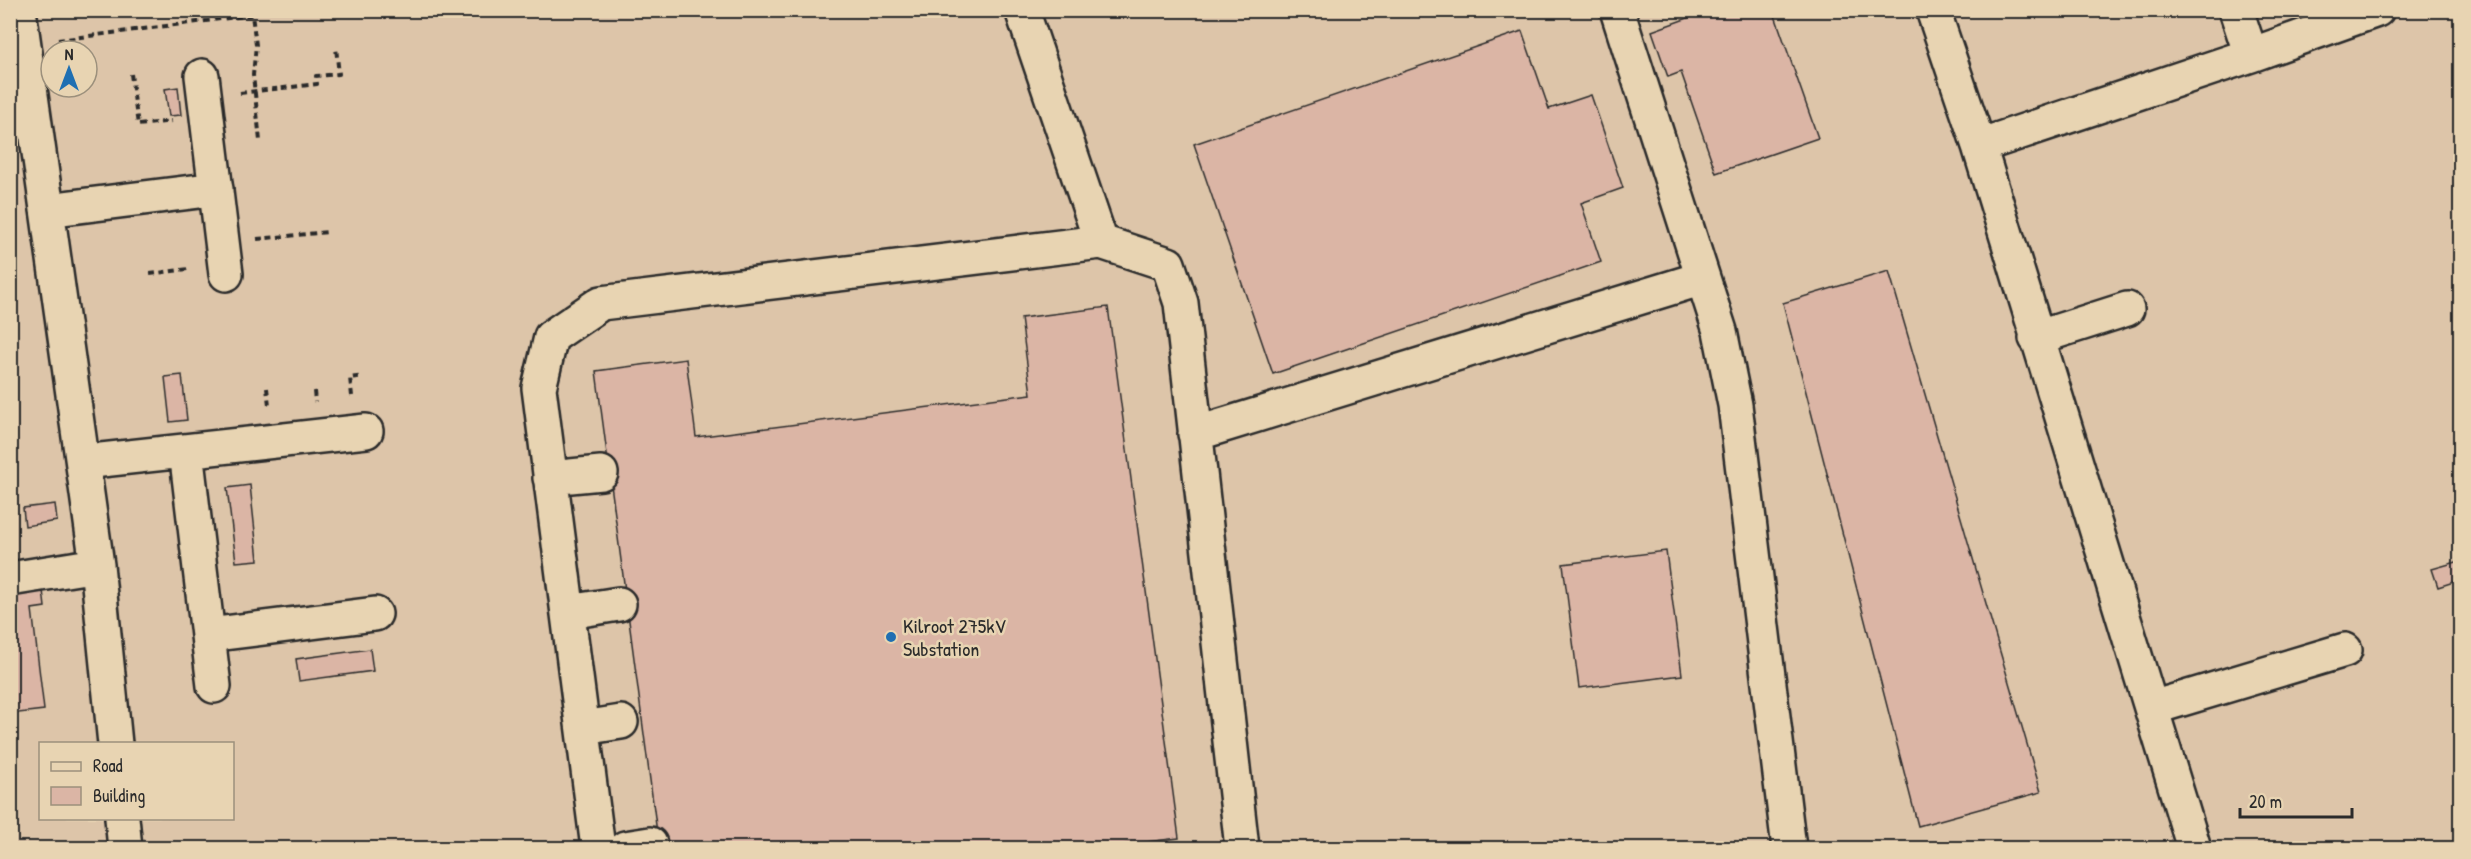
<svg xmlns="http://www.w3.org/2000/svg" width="2471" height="859" font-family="'Patrick Hand',sans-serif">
<rect width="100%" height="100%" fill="#e8d4b2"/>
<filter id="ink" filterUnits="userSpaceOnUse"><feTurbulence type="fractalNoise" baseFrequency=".0167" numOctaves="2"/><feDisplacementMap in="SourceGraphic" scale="12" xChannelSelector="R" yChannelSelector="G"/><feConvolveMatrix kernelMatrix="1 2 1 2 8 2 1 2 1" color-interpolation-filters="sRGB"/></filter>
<g filter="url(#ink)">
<path fill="#ddc5a9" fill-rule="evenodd" d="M11,11H2460V848H11ZM51,51H87V87H51ZM40,744H232V818H40Z"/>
<path fill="#dbb5a5" stroke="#2b2b2b" stroke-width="1.5" d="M1710,10H1773L1818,138L1716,173L1681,72L1668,77L1652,31Z
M1522,31L1549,109L1591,95L1623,188L1581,203L1601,262L1273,374L1194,144Z
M178,87L181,115L169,116L165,89Z
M1889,271L2041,792L1918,826L1783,303Z
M1108,307L1179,838L1096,848H659L596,371L686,359L696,437L1031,394L1021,318Z
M182,375L187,420L170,422L165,377Z
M250,485L258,560L236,562L227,488Z
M55,504L57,521L25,526L23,508Z
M1666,551L1682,675L1579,688L1563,564Z
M2460,561V580L2438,587L2432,569Z
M42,582L45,607L32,609L44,710L10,714V586Z
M370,649L373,671L299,681L296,659Z"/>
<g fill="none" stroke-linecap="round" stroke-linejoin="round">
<g stroke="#2b2b2b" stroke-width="38">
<path id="minor" d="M19,10L97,565L115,744
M1022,10L1101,242
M1617,10L1720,331L1735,405L1789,848
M1933,10L1979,146L2194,848
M2236,10L2251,55
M202,76L226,274
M1979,146L2251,55L2377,10
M47,210L216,189
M2036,338L2127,309
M1195,434L1703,278
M186,451L214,686
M83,462L366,431
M550,478L601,473
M10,579L97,565
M568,612L619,604
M208,635L375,614
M2152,708L2345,650
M583,728L621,722
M122,818L125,848
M598,848L539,388L551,337L601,303L1101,242L1168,264L1181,303L1242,848
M625,848L650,844"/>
</g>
<path stroke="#2b2b2b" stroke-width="4" stroke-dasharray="6 4.5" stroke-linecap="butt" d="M58,40L252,15L256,45L253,75L260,141
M131,74L138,125L172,121
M240,93L317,84L316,76L339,74L336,48
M257,239L328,232
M150,274L188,269
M267,388L269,405
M314,391L315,402
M352,396L350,378L363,376"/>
<use href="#minor" stroke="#e8d4b2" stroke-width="33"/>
</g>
</g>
<circle fill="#1f6fb2" stroke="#e8d4b2" stroke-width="2" cx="891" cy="637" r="6"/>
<g text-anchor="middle" stroke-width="5" stroke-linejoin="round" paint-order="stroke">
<g font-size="20" fill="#2b2b2b" stroke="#e8d4b2" text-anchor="start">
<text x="903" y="633">Kilroot 275kV<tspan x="903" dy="23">Substation</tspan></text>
</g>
</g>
<rect width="2471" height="859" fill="none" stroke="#e8d4b2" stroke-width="36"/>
<rect x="18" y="18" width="2435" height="823" fill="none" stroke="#2b2b2b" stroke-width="2" filter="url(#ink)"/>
<rect x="39" y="742" width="195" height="78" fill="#e8d4b2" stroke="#9c907c" stroke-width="1.5"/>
<rect x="51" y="762" width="30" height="9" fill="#e8d4b2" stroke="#9c907c" stroke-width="1.5"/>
<text x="93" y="772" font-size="18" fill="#2b2b2b">Road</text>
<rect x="51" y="787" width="30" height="18" fill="#dbb5a5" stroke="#9c907c" stroke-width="1.5"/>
<text x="93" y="802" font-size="18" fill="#2b2b2b">Building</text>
<g transform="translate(69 69)"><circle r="28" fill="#e8d4b2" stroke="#9c907c" stroke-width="1.5"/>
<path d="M0-4.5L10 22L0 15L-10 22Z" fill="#1f6fb2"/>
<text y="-9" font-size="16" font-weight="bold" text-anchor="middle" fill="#2b2b2b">N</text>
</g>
<path d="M2240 808v9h112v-9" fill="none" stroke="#2b2b2b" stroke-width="3"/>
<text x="2249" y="808" font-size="18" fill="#2b2b2b" stroke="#e8d4b2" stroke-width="4.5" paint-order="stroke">20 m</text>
</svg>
